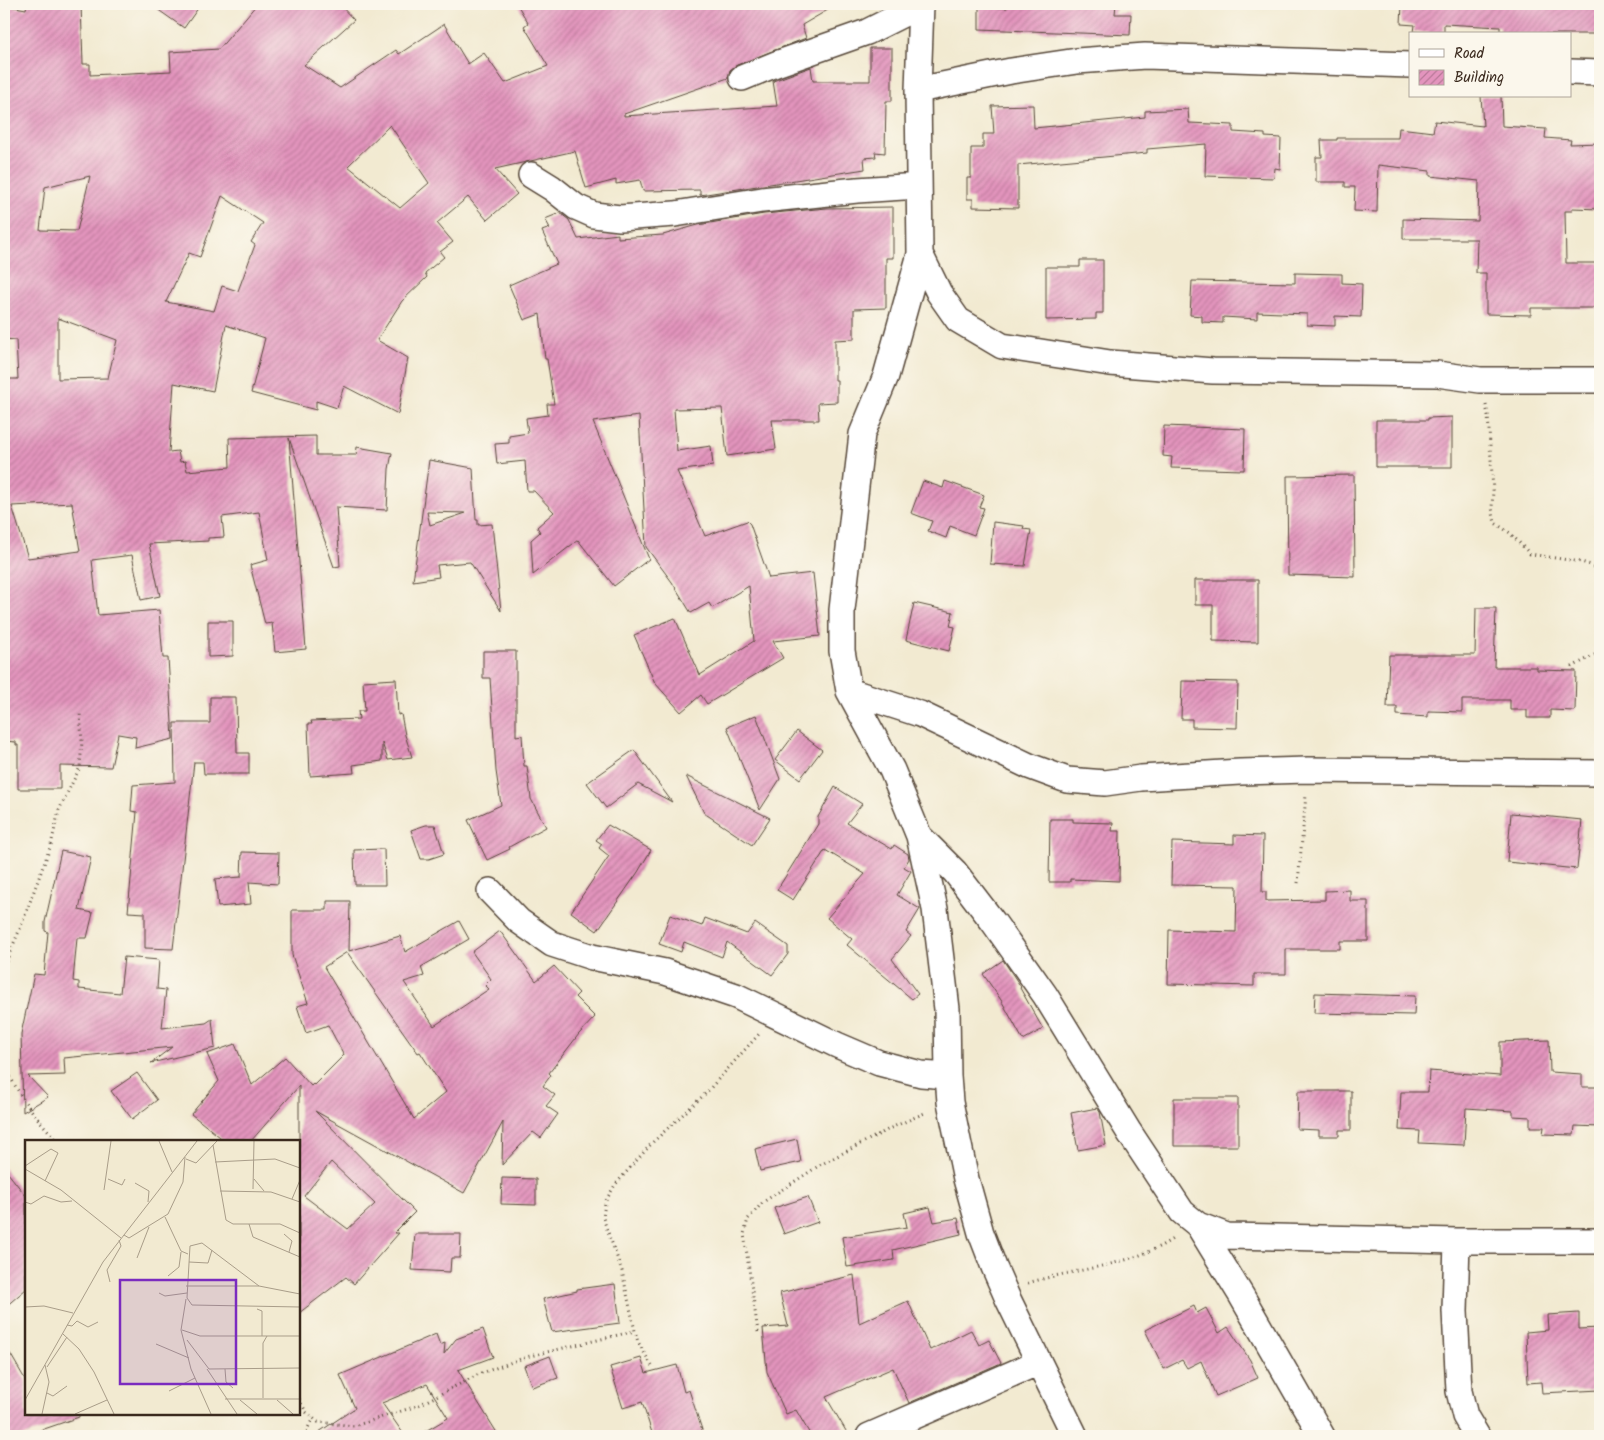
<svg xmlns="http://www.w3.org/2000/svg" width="1604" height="1440" font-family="Kalam,sans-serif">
<defs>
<pattern id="building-hatch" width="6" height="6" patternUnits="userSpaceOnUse" patternTransform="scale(1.25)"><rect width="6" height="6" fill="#e394bd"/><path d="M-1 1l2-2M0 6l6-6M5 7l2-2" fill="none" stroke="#b97999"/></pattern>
</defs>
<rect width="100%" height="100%" fill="#fbf7ec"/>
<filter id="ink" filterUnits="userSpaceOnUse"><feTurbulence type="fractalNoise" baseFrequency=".02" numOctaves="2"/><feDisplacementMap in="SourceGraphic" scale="10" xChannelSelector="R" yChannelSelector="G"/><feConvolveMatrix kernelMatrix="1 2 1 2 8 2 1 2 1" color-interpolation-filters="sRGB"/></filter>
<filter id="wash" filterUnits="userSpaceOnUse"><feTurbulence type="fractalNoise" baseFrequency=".0096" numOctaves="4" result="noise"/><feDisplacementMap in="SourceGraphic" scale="20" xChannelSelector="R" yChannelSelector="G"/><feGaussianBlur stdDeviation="1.12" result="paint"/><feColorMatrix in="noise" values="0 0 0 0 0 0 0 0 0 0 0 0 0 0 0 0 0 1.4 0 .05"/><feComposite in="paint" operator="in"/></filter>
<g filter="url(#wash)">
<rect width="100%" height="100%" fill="#f2ead1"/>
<g id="blocks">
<path fill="url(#building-hatch)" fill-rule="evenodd" d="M27,4H81L83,64H90V75L171,71L170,52L219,49L257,4H339L354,20L304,65L340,88L396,50L399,54L444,24L468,64L484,53L505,83L548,66L524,26L528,23L517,4H838L802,25L806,38L737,65L730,70L728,78L624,114V116L777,106L773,81L811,67L813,81H870V48H892V101H886L885,153L875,152L876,157L864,158L865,169L700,195V190L643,191L640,180L616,184V180L586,188L575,151L495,169L517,194L487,220L468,197L437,223L453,242L440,252L444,257L425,273L427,277L402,301L377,340L408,358L398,414L344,386L337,408L316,401V410L251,393L265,338L226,325L213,391L174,383L169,452L178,451L180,462L185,461L187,471L230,467L229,438L316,436V455H356L357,447L392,453L389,469L387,510L336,507L340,566L334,567L289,438L306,649L275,652L272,623L265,624L250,565L268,560L259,512L222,517L224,537L208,538V541L149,544L160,596L141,600L132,555L92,560L98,615L159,610L163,658H168L173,739L135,748L136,737L118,734L111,767L60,766V789H18V745H16V742L4,741V379H18L16,340L4,339V5L26,9ZM390,125L429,183L400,208L348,166ZM90,176L77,231L40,230L45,187ZM222,196L263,223L251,242L255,245L238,291L222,286L214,311L166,302L189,253L200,257ZM58,318L117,340L108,378L58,379ZM72,503L80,551L28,558L12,506Z
M150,4H201L184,28Z
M1007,4H1116L1115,14H1131L1130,35L979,29V7L1007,8Z
M1402,4H1600V34H1500V27L1444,24V34L1414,32L1415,25L1401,24Z
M1481,96H1501L1502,126L1546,129L1545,138L1571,140L1570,144L1600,143V209L1572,208V211H1565L1566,263H1600V308H1531V315L1486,314V273H1476L1477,239H1403V219L1478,221L1479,181L1430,176V171L1378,165L1377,212L1354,211L1355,187H1345V182H1316V157H1322L1321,140H1337V138H1398L1399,128L1433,132L1435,121L1483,126Z
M1033,105L1034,128L1145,117V111L1188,109L1189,123L1233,125V132L1265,134V137L1281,138L1280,169L1275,168L1274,178L1205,176L1206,144L1147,149V153L1018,165V208L973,207V199H967V178H971V148H983V134H994L992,106Z
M893,207V258H886V308L854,309V339L835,340V380H837V402L818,403L819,420H772L776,449L727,456L722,408L674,409L677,451L711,446L713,466L677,471L705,536L747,521L750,524L769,578L813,573L820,636L773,641L783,658L707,704L701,695L681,712L655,683L634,635L675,618L700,675L754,641L749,586L712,608L709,603L691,613L672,582L646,547L639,416L593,422L649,559L614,586L578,540L533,575L531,540L540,532L537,527L554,512L534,491H527L525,461L497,464L495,444L509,443V436L528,433L526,418L548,415L547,404H554L547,359H545L540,314L524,320L509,285L557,264L542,231L550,228L545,219L560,213L569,220L578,239L618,234V238L663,235L698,225L764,214L827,208Z
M1080,260H1103V313H1096V319L1046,320V267H1080Z
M1295,273L1342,274V283L1362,284L1361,317L1335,316V326L1307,325V314L1257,312V319L1223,317V323L1202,322V316L1190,315L1192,281L1295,283Z
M1452,417V467H1376V420H1428V418Z
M1164,426L1245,429L1244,470L1171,468L1172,457L1163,456Z
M429,460L473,468L476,520H478V525L492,524L501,611L470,562L437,565L439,577L413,581ZM427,512L466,513L430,525Z
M1354,475L1355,577L1288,575L1287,476Z
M923,481L943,488L945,481L984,495L979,507L984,508L974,535L950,526L946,538L928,531L932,521L911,513Z
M993,522L1024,526L1023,529L1031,530L1025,566L990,564Z
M1195,580H1258V642L1213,641V605H1195Z
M914,603L953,612L950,626L955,627L949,651L906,640Z
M1476,608H1496L1494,667H1537V670L1576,671L1575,711L1550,710V718H1527V710H1510V700H1462V712L1428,711V717L1397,715V707H1387L1389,655H1475Z
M208,621H233V656L208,657Z
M483,651H516V736L522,735L524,766H527L531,799L546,827L509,847L510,849L487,860L468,820L501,805L496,771L490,678H483Z
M396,679L398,715L401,714L405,735L412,757L388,760L382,743V761L353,765L354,773L310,776L308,724H312L311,721L359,719L358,711H365L363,681Z
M1182,681L1238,682L1237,728L1192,727V719H1181Z
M210,697H236L237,753H249V774H204L203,762H194L173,949L145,948V913L128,912L137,812L131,811L133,785L175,782L174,723H210Z
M756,715L780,779L760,810L727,727Z
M797,731L822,750L800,779L775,760Z
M634,750L672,802L638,784L606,808L587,783Z
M686,776L770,818L752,845L704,813Z
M835,787L862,804L847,823L892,849L894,845L908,854L909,859L904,867L911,871L897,895L920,909L906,932L911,936L892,959L918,994L912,999L847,945L852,939L827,918L865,874L825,850L793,900L777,890L818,824V817Z
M1511,813L1582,820L1577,869L1507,862Z
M1050,819H1073V822L1113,823L1112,831H1120L1119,881L1070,879V882H1049Z
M426,825H435L444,854L429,859H421L411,830Z
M608,825L651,850L638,872L597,931L571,912L609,856L599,848L602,844L596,840Z
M1234,835L1263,836L1262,892H1266V901L1325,900V891L1350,890V901H1368V941H1340V949H1286V974H1254V986L1168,984L1169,930L1236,932L1237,886L1171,885L1172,842L1234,844Z
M384,849L385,885H355L354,850Z
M61,851L91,857L79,910L93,913L87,938H77L73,981L79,982V989L120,993L124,957L159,960L157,989L166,990L162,1028L206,1023L212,1019L215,1048L151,1063L172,1047L64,1058L65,1075L28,1076L48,1097L23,1112L21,1034L34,974L44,975L48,932L45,931V922Z
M242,852L279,853L278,884L249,882L251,904L218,907L215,879L241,877Z
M327,901H350L349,951L400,936L405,952L459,921L469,939L421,967L424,976L404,982L434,1026L489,989L485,985L491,979L472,952L500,931L536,981L554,966L579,993L575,997L595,1017L579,1034L549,1073L551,1075L543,1086L555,1095L546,1106L558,1114L541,1138L533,1132L502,1165L503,1122L464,1193L315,1111L415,1212L394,1233H399L354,1284L346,1277L299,1313V1086L251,1141H225L191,1114L219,1081L207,1054L235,1044L252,1085L285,1057L311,1086L313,1084L314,1085L344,1055L328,1025L306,1033L297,1006L308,1003L292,955V910H327ZM347,952L418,1053L420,1052L446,1092L414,1119L324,967ZM331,1162L375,1204L348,1229L304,1196Z
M670,915L702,926L705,918L747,934L755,923L788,946V954L772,975L727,942L722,957L684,942L681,952L659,944Z
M1003,960L1021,987L1020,988L1043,1029L1023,1040L1001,1000L983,974Z
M1315,993L1415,996L1414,1015L1314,1013Z
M1549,1040L1550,1072L1582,1074V1087H1600V1127L1575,1126L1574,1135L1543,1134L1544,1127H1530V1117L1513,1116V1111L1466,1108L1464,1145L1419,1143L1420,1131L1399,1130L1401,1092H1428L1429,1071L1500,1076V1042Z
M137,1073L157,1100L132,1119L111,1091Z
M1298,1091H1351V1130H1339V1136H1319V1130L1297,1129Z
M1174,1098H1238V1146H1174Z
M1097,1108L1100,1112L1106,1145L1078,1150L1071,1113Z
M797,1139L801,1162L760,1171L755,1149Z
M4,1168L26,1196V1289L4,1308Z
M502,1178L536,1179V1205L501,1204Z
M808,1197L818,1222L784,1234L774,1208Z
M930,1207L934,1222L958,1218L961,1234L893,1250L894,1260L847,1267L842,1237L907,1227L904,1213Z
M415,1234H461L460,1258H451L450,1272L412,1270Z
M854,1275L859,1323L908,1301L930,1350L971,1330L979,1345L989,1340L1001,1363L909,1403L893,1368L826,1397L849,1436H811L796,1410L786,1414L767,1372L763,1328L788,1326L780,1293Z
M615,1284L620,1323L552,1332L543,1299L577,1291V1289Z
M1194,1306L1197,1313L1206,1308L1219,1333L1228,1327L1250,1360L1258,1378L1216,1396L1201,1361L1187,1368L1182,1360L1164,1369L1145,1330Z
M1579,1313V1329L1600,1328V1390L1542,1393L1541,1382L1528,1383L1526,1332L1548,1330L1547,1315Z
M483,1329L493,1357L458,1370L499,1436H417L448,1418L427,1384L382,1403L405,1436H313L355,1408L340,1375L436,1334L440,1345L445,1343L444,1354L456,1339Z
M4,1343L26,1381V1414H79V1417L24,1436H4Z
M550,1356L558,1378L532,1387L524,1366Z
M641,1358L646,1373L677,1365L684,1392L689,1390L704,1436H653L642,1402L623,1408L610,1367Z"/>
</g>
</g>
<g filter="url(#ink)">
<use href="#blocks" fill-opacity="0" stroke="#564739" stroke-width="1"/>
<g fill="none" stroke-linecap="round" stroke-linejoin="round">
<g stroke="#564739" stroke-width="28">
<path id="minor" d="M921,4L918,90L920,254L939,293L958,320L1002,346L1110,363L1213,371L1437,374L1480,380H1600
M1570,72L1600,73
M742,78L776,64L867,32L921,5
M918,90L1011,71L1077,61L1145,56L1410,65
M531,175L552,188L576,207L594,215L620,218L675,214L762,200L857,190L919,186
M920,254L886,376L862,434L842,610V651L849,691L892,770L919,836L935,909L947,1009L948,1076L950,1102L966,1179L981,1233L994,1267L1008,1299L1075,1436
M849,691L920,714L1029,766L1067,780L1105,783L1141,778L1240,772L1308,770L1600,773
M919,836L955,872L994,923L1045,995L1129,1132L1182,1212L1198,1225L1227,1236L1457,1241H1600
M490,891L519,921L552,944L592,957L665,972L736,996L837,1045L879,1063L921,1074L948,1076
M1198,1225L1241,1295L1322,1436
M1457,1241L1455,1311L1459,1391L1465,1416L1477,1436
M869,1436L1039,1362"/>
</g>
<path stroke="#564739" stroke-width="3" stroke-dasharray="1 4" stroke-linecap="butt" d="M1486,405L1488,415L1493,490L1492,508L1495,523L1510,533L1530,554L1581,562L1591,565L1600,572
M1572,667L1600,652
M1298,883L1306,795
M4,966L20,929L51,845L59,810L80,767L82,741L80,713
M4,1063C16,1092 36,1119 58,1141
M1028,1283C1076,1268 1131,1267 1174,1238
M758,1332L744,1234L748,1219L763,1202L820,1165L893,1127L927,1112
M652,1366L638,1342L635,1331L622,1271L603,1218L605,1202L615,1185L653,1142L706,1093L759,1034
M299,1399L306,1412L318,1422L354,1426L417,1406L479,1374L526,1357L635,1331
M304,1436L313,1418"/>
<use href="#minor" stroke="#fff" stroke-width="25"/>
</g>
</g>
<g transform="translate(25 1140)">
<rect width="275" height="275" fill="#f2ead1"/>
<path fill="none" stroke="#a99d89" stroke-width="1" d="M134,1L147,32M188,5L201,80L208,84H255L275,93M161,19L171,23L192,1M190,22L250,19L275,28M0,26L26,9L33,13L20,41M0,29L36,50L96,98M83,39L97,45L100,39M229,39L239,51M110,43L124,51L123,62M228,49L229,1M79,50L86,1M195,51L246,52L275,62M267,59L275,40M0,62L6,64L19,56L36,62L47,61M140,77L156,111L163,114M224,84L228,97L275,117M259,94L267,101L264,112M99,95L104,98L143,74L158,42L160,17M112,118L124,87M164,122L183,123L187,110M143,136L154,127L156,112M85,142L82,130L96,106L94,100M161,146H234L275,154M234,146L177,103L165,106L162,158L167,165L275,167M134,153L140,156L162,153M161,159L156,190L166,229L186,274M0,167L19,166L48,173M232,169L237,171V196M42,185L47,186L52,181L63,187L73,182M157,190L175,196H275M38,194L54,209L69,232L89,274M162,200L184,229L275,228M131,204L164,218M22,227L42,197M182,229L212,274M200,229L201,242L208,248M144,251L170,238M22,253L28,256L42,246M238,258V203L242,196M200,259H275M0,260L78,122L172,1M215,260L232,274M252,260L268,274M17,274L24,242L20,225M50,274L82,260"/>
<path fill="#7b2cbf" fill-opacity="0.15" stroke="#7b2cbf" stroke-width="2.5" d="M95,140H211V244H95Z"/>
<rect width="275" height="275" fill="none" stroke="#3b2a1e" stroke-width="2.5"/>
</g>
<rect width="1604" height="1440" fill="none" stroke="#fbf7ec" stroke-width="20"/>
<rect x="1409" y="32" width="162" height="65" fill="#fbf7ec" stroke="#aea59a"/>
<rect x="1419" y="49" width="25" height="8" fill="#ffffff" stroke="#aea59a"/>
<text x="1454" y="58" font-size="15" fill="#3b2a1e">Road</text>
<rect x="1419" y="70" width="25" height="15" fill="url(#building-hatch)" stroke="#aea59a"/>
<text x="1454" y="82" font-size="15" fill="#3b2a1e">Building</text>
</svg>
